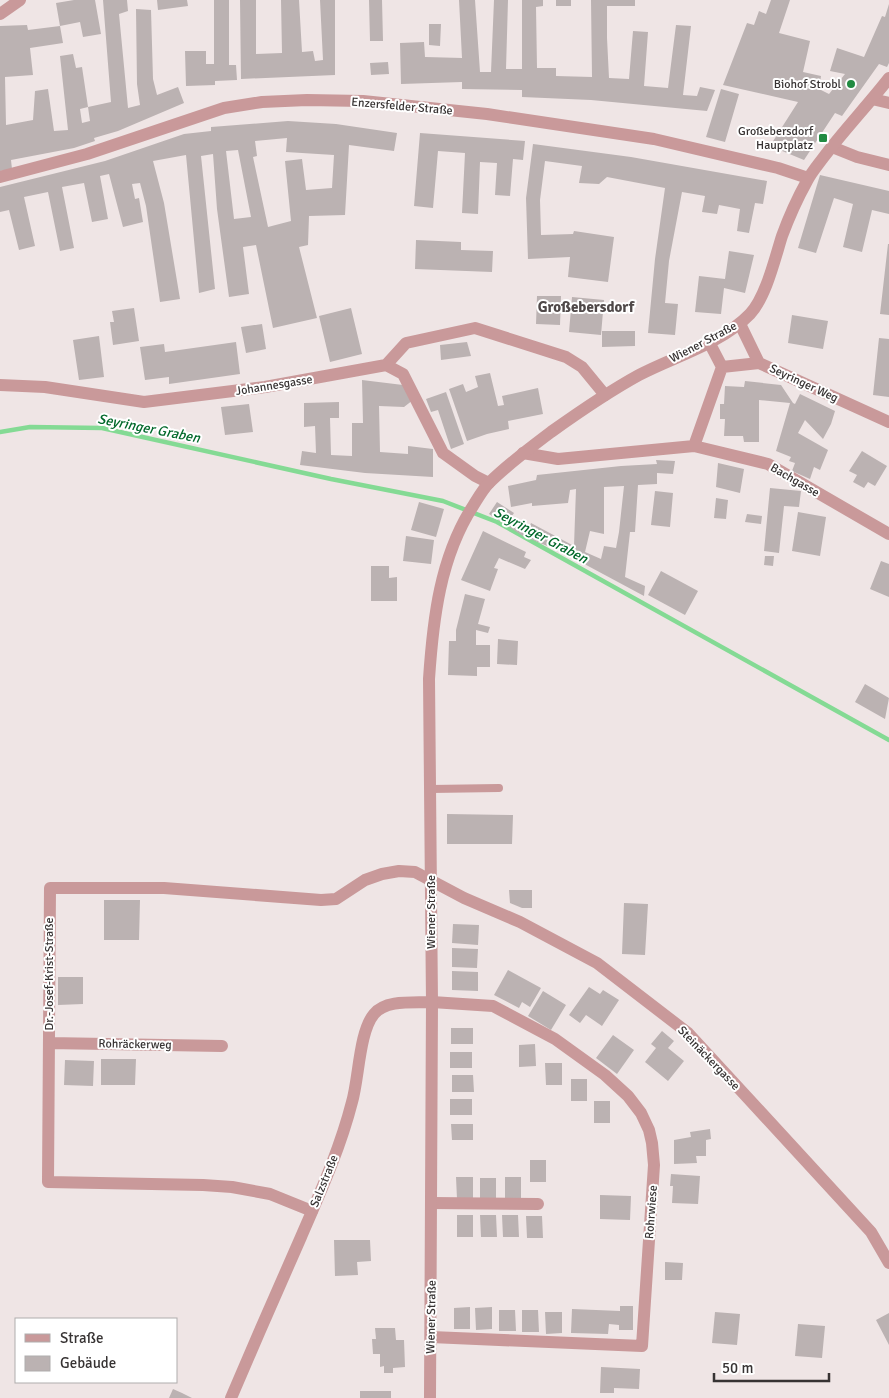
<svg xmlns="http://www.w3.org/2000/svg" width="889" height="1398" font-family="Signika,sans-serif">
<rect width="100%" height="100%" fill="#efe5e5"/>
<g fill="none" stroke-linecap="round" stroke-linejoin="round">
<path stroke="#84da94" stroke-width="4.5" d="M0,432L30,427L102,428L331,479L443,501L497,522L889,740"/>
</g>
<path fill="#bbb2b2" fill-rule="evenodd" d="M74,0H95L101,34L83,37L80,22L60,26L56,3Z
M103,0H127L128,11L119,14L128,108L140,105L137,84L136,9L151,10L153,79L157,95L178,87L184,103L118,131L94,138L95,141L74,148L11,160L12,169L0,171V26L27,25L28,30L60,26L63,43L30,48L33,75L5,77L6,125L33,120L35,91L48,89L54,131L68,130L60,56L73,54L76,68L82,67L88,107L80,109L82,123L90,121L88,107L111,102Z
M157,0H187L188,6L158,10Z
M214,0H229V65H236L237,80L215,81V85L186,86L185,51H206V64H214Z
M240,0H256V54L282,53L281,0H299L302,52L313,51L315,61L323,60L320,0H335V75L241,79Z
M369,0H382L383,41H370Z
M459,0H475L480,72H491L494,0H508L506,69H522V0H543V6L536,7L537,68H556V76L592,77L591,0H635V6H607V38L609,78L629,79L633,31L648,32L644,86L668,88L676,25L691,26L683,95L697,96L700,87L715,90L707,111L591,100L522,97V90L462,89V82L401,84L400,43L424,42L425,57L462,58Z
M556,0H571V6H556Z
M771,0H790L779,33L810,41L803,72L821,76L819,89L829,94L845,74L830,71L837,48L864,57L882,16L885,17L889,4V63L887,67L879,64L842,116L835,113L804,160L770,146L798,102L723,85L747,23L754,25L759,11L766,14Z
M429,24H441L440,46L429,45Z
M388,62L389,74L371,75L370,63Z
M721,89L739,94L725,142L706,137Z
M288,121L336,124L397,133L394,151L349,145L345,215L309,216L308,245L299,247L317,318L273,328L256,245L243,247L249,294L229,297L217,209L213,154L201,156L215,289L199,293L186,155L153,161L164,203L180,299L160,302L146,206L140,183L132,184L135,199L139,198L143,222L123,227L109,174L100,176L108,219L92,222L84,183L62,187L74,248L60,251L48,192L24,197L35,246L19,250L9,210L0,212V187L105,161L184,134L211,131V127ZM287,138L286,152L334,155L332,188L306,190L302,159L285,161L291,221L268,227L253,157L257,156L255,141ZM238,150L251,217L234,219L226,151Z
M420,133L525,141L523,160L513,159L510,196L495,195L497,163L480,162L478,214L462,213L465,153L438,151L433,208L414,206Z
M533,144L631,157L767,181L763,204L755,203L749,233L737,231L740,209L719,205L717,214L702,212L705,196L682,192L669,261L665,303L678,304L675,335L648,333L655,259L665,188L607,177L599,184L579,183L582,166L545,161L540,200L541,235L573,234L574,231L614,237L608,282L568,277L570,257L528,259L526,198Z
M820,175L889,191V214L872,210L862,252L843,247L853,204L834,198L816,253L798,248Z
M416,240L461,242V250L493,251L492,272L415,269Z
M888,244H889V315L880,314Z
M729,251L754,255L745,293L724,288L721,314L695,312L699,276L725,279Z
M537,296H561L560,325L536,324Z
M572,297L604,300L601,335L569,332Z
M134,308L139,341L113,345L110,322H114L112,311Z
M351,308L362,354L330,362L319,316Z
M792,315L828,321L823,349L788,343Z
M262,324L266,349L246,353L241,327Z
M602,331H635V346L602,347Z
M99,336L104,377L79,380L73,340Z
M879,338L889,339V397L873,395Z
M236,342L240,374L169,384V377L145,380L140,347L164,344L165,352Z
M467,342L471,356L441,360L440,345Z
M490,373L498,406L504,405L502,396L538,388L543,414L508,421L509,429L487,434L467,441L449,389L463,384L466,392L478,387L475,376Z
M362,380L403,385L413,400L404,407L379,406L380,452L408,454V446L433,449V477L365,473L300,465L302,451L316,453L315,426L304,427V403L339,402V418H330L331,455L352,456V423H363Z
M745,381L781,385L793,403L795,404L800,394L835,411L831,424L823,439L805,420L798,433L828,450L820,470L814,467L810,479L792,471L795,463L789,461L791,457L776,451L790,403L759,400V442H744L743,436H724L725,419H720V404H724L725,386L744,387Z
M446,392L464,444L451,449L438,410L431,412L426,399Z
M249,404L253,432L225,435L221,407Z
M862,451L887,466L875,486L868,482L864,488L853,482L857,475L849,471Z
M656,460L675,461L673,474L657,473V484L638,485L635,532H630L625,577L645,586L644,596L562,552L523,536L489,514L497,502L514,513L512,516L529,528L531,523L574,546L576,489L570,490L568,503L532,506V503L511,507L508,486L536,480L537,475L621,466L657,464ZM624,486L619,532L616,548L604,546L601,559L585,552L590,531L604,534V487Z
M718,463L744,469L740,493L716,487Z
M770,488L801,491L799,507L784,506L779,553L764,551Z
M655,491L673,493L670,527L651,525Z
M716,498L728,500L726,519L714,518Z
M419,502L444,509L436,537L411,530Z
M798,512L826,517L820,556L792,551Z
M747,514L762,516L761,524L745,522Z
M483,531L526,552L524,557L531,560L525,569L499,558L494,568L498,569L490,591L461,580Z
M406,536L434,540L431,564L403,561Z
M765,556H774L773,566L764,565Z
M881,561L889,564V597L870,589Z
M371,566H389V578L397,577V601H371Z
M661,571L698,591L685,615L648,595Z
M465,594L485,599L478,624L490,627L488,633L476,630V645H490V667H477V676L448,675L449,641H456V630Z
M498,639L518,641L517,665L497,664Z
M865,684L889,698L885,719L855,702Z
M447,814L513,815L512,844H447Z
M509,890H532V908H522L510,903Z
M104,900H140L139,940H104Z
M624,903L648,904L645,955L622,954Z
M453,924L479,925L478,945L452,943Z
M452,948L478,949L477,968L452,967Z
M508,970L541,988L530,1007L522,1002L519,1008L494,995Z
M452,971L478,972V991L452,990Z
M58,977H83V1004L58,1005Z
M589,987L600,994L603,990L619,1000L602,1026L586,1015L580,1023L569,1015Z
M543,991L566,1005L551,1030L528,1016Z
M451,1028H473V1044H451Z
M662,1031L674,1041L668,1048L684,1061L668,1081L645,1062L656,1048L651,1044Z
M613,1035L634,1050L617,1074L596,1058Z
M535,1044L536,1066L519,1067V1045Z
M450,1052H472V1068H450Z
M101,1059H136L135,1085H101Z
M65,1060L94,1061L93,1086L64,1085Z
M545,1063H562V1085H546Z
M452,1075H473L474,1092H452Z
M571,1079H587V1101H571Z
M450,1099H472V1115H450Z
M594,1101H610V1123H594Z
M451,1124H473V1140H452Z
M710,1129L711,1139L706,1140V1156H696L697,1163L674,1164V1140L691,1137L690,1132Z
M530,1160H546V1182H530Z
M671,1174L700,1176L698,1204L672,1203L673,1186H670Z
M456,1177H473V1199H457Z
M505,1177H521V1199H505Z
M480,1178H496V1200H480Z
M600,1195L631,1196L630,1220L600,1219Z
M457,1215H473V1237H457Z
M480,1215H496L497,1237H481Z
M502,1215H518L519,1237H503Z
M526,1216H542L543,1238H527Z
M334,1240H370L371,1261L357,1262L358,1275L335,1276Z
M665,1262L683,1263L682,1280H665Z
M620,1306H633V1330H619V1325L609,1324L608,1334L571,1333L572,1309L620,1311Z
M470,1307V1329H454V1308Z
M492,1307V1329L476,1330L475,1308Z
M499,1310H515L516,1331H499Z
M522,1310H538L539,1332H522Z
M545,1312H562V1333L546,1334Z
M715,1312L740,1314L737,1345L712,1343Z
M889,1313V1345L876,1320Z
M798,1324L825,1326L822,1358L795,1356Z
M375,1328H395L396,1340H404L405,1367L393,1368V1373H384V1366L380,1367V1354H373L372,1339H376Z
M601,1367L640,1369L639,1389L614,1388V1393H600Z
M173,1389L182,1393L192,1398H169Z
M360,1391H391V1398H360Z"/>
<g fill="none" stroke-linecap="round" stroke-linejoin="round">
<path stroke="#c9999a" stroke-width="8" d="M431,789L499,788"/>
<path stroke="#c9999a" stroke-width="12" d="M0,14L20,0
M872,99L889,103
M832,147L857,157L889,165
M740,324L759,363L889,422
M386,365L406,343L475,328L566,357L582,367L605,395
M722,367L759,363
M0,385L45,387L144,402L265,387L386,365L403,374L443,453L475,476L489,483
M694,446L722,367L709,342
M523,453L558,459L694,446L768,464L889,534
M49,1043L222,1046
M432,1203L538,1204
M312,1211L270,1194L232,1187L203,1185L48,1182L50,888H164L321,900L336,899L365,880L382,874L399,871L415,872L464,898L520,922L597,963L688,1033L871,1232L889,1263
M431,1337L642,1346L654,1165L652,1143L649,1130L641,1113L628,1096L605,1075L555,1039L493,1006L432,1002"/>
<path stroke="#c9999a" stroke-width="12" d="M0,177L87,154L224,108L262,102L307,100L363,101L487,114L654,139L778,168L808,178
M231,1398C254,1344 277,1291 301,1237C320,1193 340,1149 352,1102C359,1078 359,1032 374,1014C386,999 415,1003 432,1002
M430,1398L432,1002L429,679C433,619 440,557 473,506C478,498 483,489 489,483C508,464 530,448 551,432C579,412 608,392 639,375C675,356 721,344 750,314C766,297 775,258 782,236C789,217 797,199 807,181C811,173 817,166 823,158C844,130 868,105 889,78"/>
</g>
<g fill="#218b42" stroke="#fff" stroke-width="2">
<circle cx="851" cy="84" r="5"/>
<rect x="818" y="133" width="10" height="10" rx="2.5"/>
</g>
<g text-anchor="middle" stroke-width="4" stroke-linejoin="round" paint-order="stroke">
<g font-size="12" fill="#373333" stroke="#fff" text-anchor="end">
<text x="841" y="88">Biohof Strobl</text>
<text x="813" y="135">Großebersdorf<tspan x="813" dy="14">Hauptplatz</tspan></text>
</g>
<g font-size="12" fill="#373333" stroke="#fff">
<text transform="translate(402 106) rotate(5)" y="4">Enzersfelder Straße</text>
<text transform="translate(703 342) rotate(-28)" y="4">Wiener Straße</text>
<text transform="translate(804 383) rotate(25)" y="4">Seyringer Weg</text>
<text transform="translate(274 385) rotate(-9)" y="4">Johannesgasse</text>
<text transform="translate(795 480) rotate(30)" y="4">Bachgasse</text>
<text transform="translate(431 912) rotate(-90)" y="4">Wiener Straße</text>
<text transform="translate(49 974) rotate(-90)" y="4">Dr.-Josef-Krist-Straße</text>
<text transform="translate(135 1044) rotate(1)" y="4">Rohräckerweg</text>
<text transform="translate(709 1058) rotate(46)" y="4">Steinäckergasse</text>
<text transform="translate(324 1181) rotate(-68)" y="4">Salzstraße</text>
<text transform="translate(651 1212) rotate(-86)" y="4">Rohrwiese</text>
<text transform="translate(431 1317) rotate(-89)" y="4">Wiener Straße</text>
</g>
<g font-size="14" font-style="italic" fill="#01682a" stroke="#fff">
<text transform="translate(149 428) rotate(11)" y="5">Seyringer Graben</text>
<text transform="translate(541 535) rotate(28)" y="5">Seyringer Graben</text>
</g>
<g font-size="15" font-weight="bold" fill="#4f4848" stroke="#fff">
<text x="586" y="312">Großebersdorf</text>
</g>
</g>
<rect x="15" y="1318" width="162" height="65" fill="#ffffff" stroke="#afadad"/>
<rect x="25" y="1334" width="25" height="8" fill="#c9999a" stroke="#afadad"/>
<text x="60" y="1343" font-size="15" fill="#373333">Straße</text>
<rect x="25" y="1356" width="25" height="15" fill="#bbb2b2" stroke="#afadad"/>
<text x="60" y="1368" font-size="15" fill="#373333">Gebäude</text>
<path d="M714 1373v8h115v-8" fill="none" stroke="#373333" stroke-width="2.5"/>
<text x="722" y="1373" font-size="15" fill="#373333" stroke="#ffffff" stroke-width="4" paint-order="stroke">50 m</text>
</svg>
